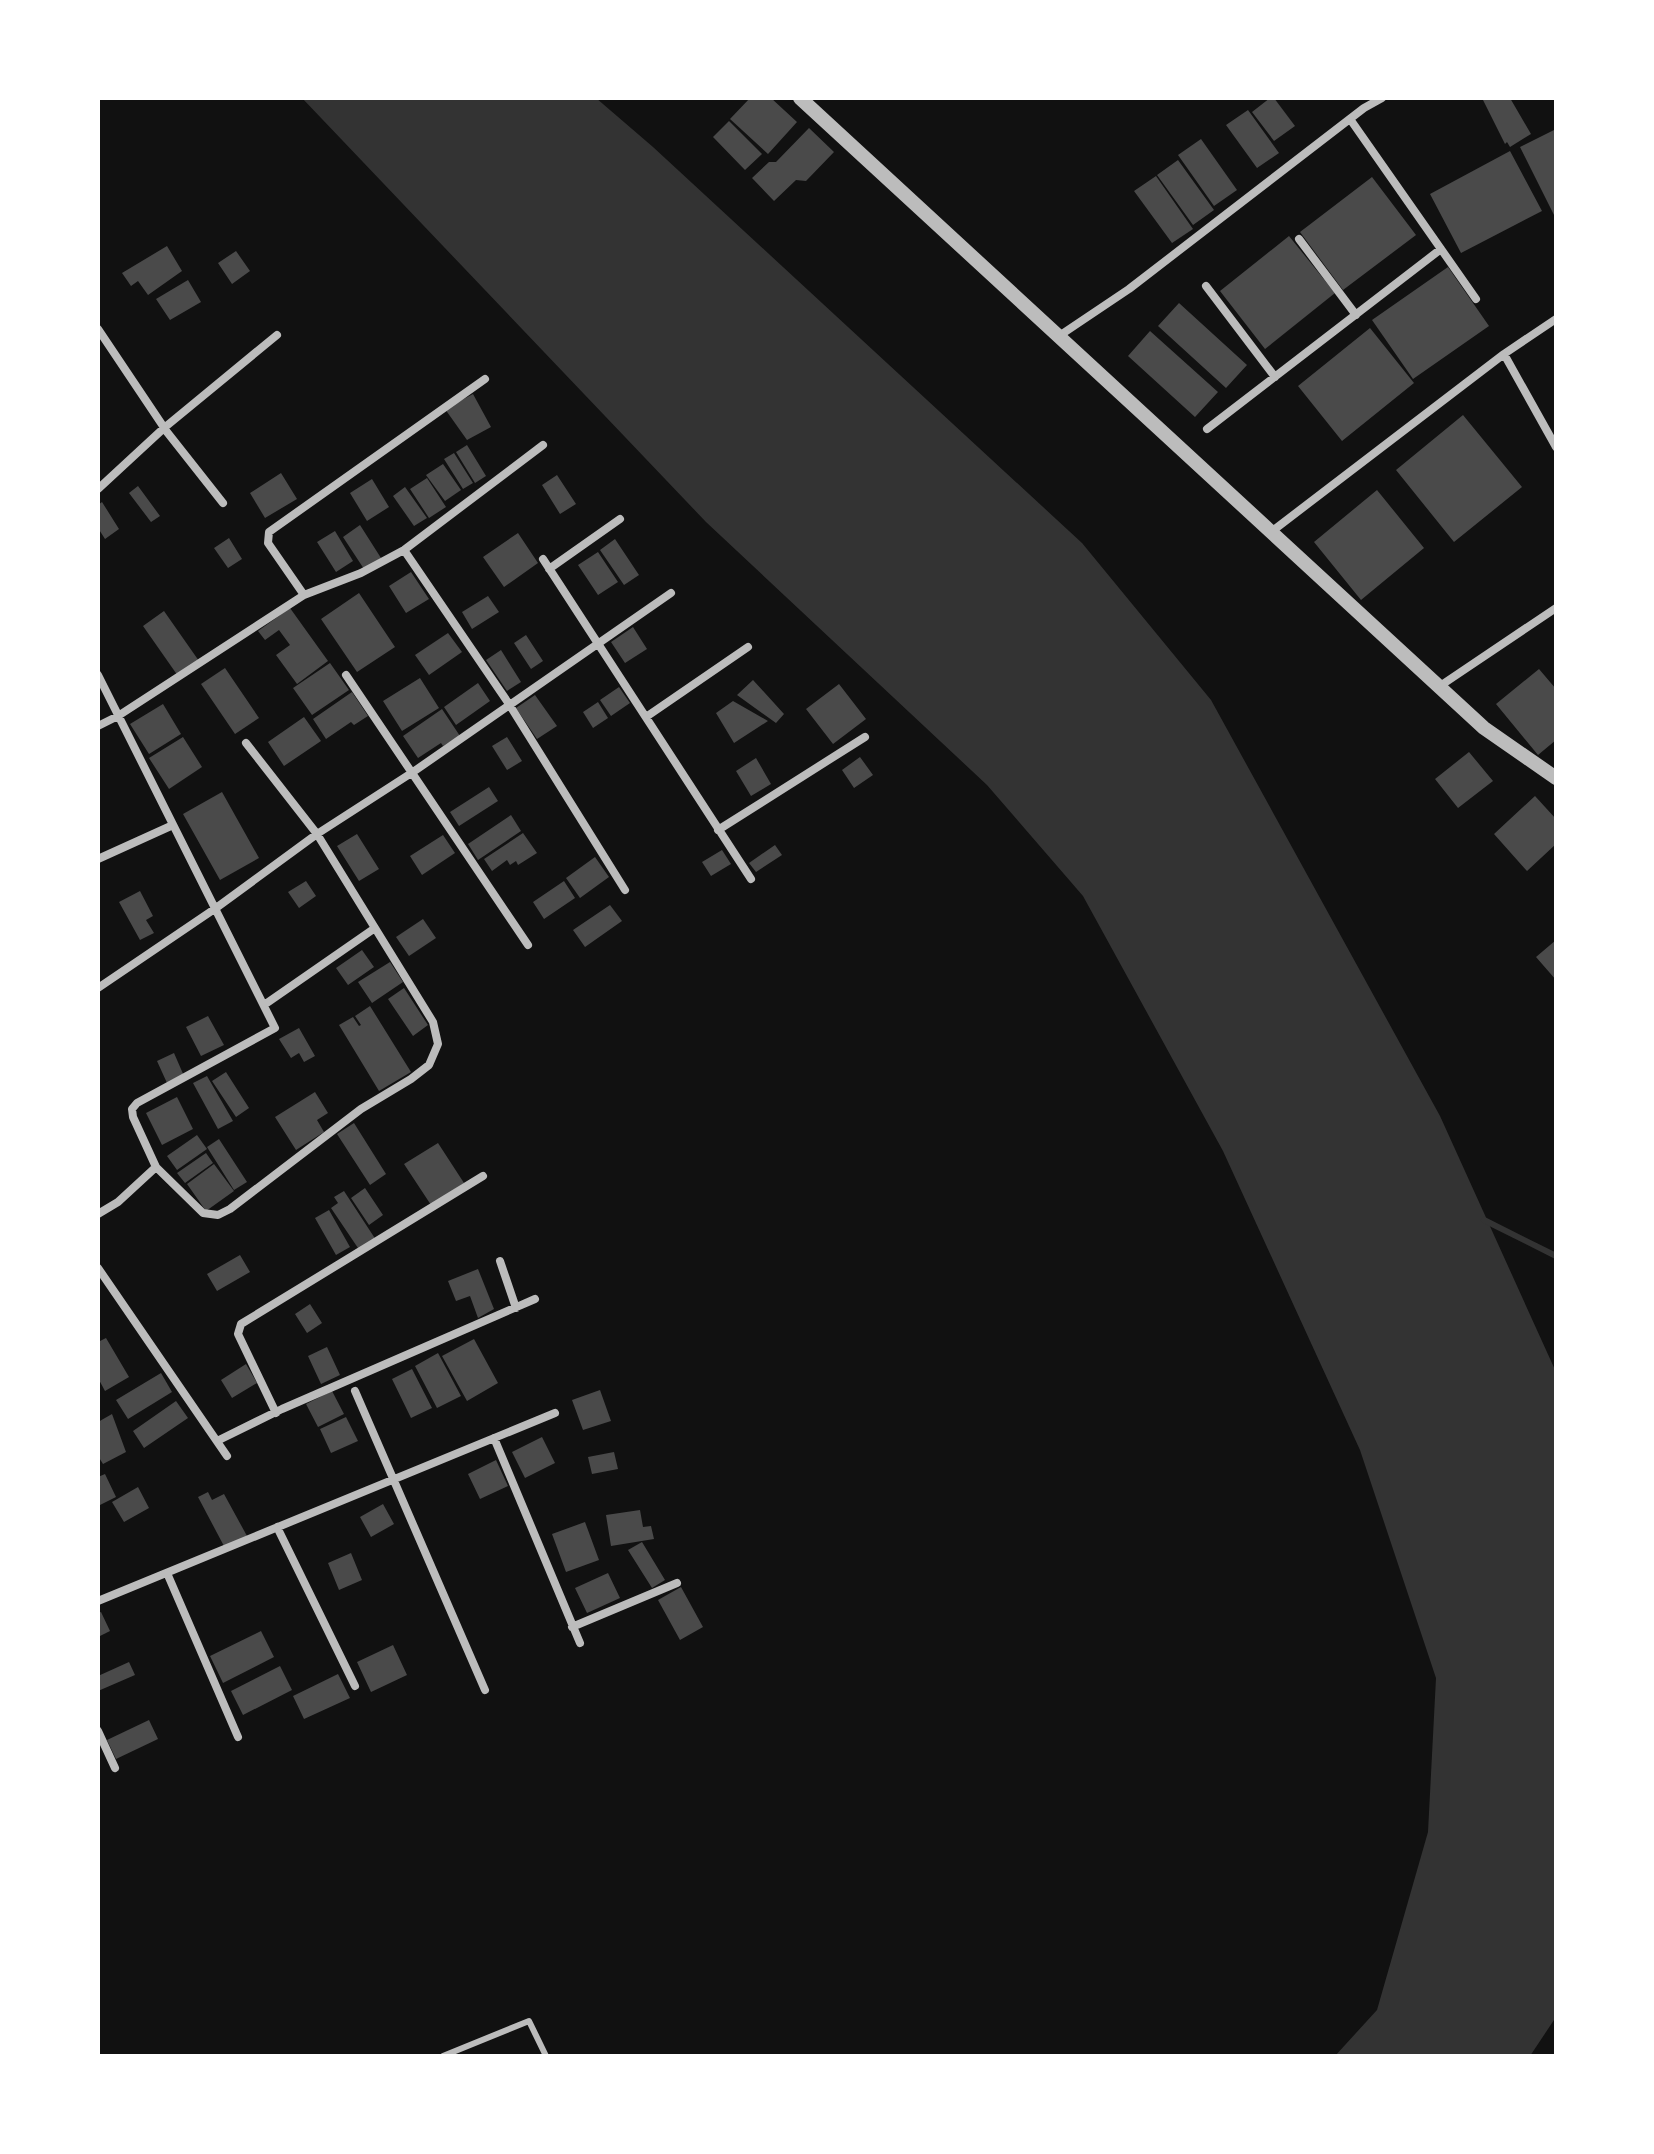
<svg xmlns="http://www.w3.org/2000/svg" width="1654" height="2154" font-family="'IBM Plex Sans',sans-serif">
<rect width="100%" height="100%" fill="#111"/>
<path fill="#333" d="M302,98H596L653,147L1082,543L1211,700L1440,1116L1556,1372V2017L1530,2056H1335L1377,2010L1428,1832L1436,1678L1360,1450L1223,1151L1083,896L987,785L706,522Z"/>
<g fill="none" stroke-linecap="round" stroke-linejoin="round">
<path stroke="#333" stroke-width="6" d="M1484,1220L1556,1256"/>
</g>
<path fill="#4a4a4a" d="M750,98H771L797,122L768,154L730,119Z
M1270,98H1274L1295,126L1274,141L1252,112Z
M1482,98H1510L1531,134L1510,147L1507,142L1505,144Z
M1248,110L1279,153L1257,168L1226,125Z
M729,121L762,154L745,170L713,137Z
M809,128L834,152L806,181L796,180L774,201L752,178L769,162H776Z
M1556,129V219L1520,147Z
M1201,139L1237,190L1214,206L1178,155Z
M1510,151L1542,211L1461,253L1430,194Z
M1178,160L1214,210L1193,225L1157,175Z
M1156,176L1193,229L1172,243L1134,191Z
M1372,177L1416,235L1343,290L1300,232Z
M1289,236L1335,293L1265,349L1220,291Z
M167,246L182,271L148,295L138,281L131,286L122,273Z
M236,251L250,271L232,284L218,263Z
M1448,267L1489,326L1413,379L1372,320Z
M188,280L201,302L170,320L156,299Z
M1179,303L1247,365L1226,388L1158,326Z
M1370,328L1414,383L1342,441L1298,386Z
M1150,331L1218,392L1195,417L1128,356Z
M473,394L491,427L467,440L445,409Z
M1463,415L1522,487L1454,542L1396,470Z
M467,445L486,476L475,483L456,452Z
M454,453L473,483L463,489L444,459Z
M443,464L461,490L445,501L426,475Z
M281,473L297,499L265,518L250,493Z
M557,475L576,504L560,514L542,485Z
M427,478L446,507L429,518L410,489Z
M372,479L389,507L367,521L350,493Z
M138,486L160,516L151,522L129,493Z
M405,487L427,518L414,526L393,496Z
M1377,490L1424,548L1361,600L1314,542Z
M102,502L119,529L105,539L98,528V505Z
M360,525L381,558L364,569L343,537Z
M335,531L353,561L336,572L317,542Z
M518,533L538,563L504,587L483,557Z
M229,538L242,559L228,568L214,548Z
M615,539L639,575L624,585L600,550Z
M598,552L618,582L598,595L578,565Z
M411,572L429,599L406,613L389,586Z
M359,593L395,647L357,672L321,619Z
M488,596L499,612L472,629L462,612Z
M290,608L328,661L297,684L276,655L290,645L279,630L265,640L258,631Z
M164,611L199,661L178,676L143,626Z
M633,627L647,649L625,663L611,642Z
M448,633L462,652L429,675L415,655Z
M526,635L543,661L531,669L514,643Z
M501,650L521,682L507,691L486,660Z
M330,663L349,690L312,715L293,688Z
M225,668L259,718L235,734L201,684Z
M1539,669L1556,689V740L1538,755L1496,704Z
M420,678L439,708L402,731L383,701Z
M753,680L784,714L776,723L737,695Z
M478,683L490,701L456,725L444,707Z
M839,684L866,719L833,744L806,709Z
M619,687L630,703L611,716L600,700Z
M352,692L368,716L354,725L351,722L326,739L313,719Z
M535,695L557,726L537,739L516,708Z
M733,701L768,721L734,743L716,713Z
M598,702L608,718L593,728L583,712Z
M163,704L181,734L149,754L130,724Z
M442,709L460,736L443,746L441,743L418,758L403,736Z
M304,717L321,741L284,766L268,742Z
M183,737L202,767L169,789L149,758Z
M507,737L522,761L507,770L492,746Z
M1469,752L1493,781L1458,808L1435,779Z
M860,757L873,775L854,788L842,770Z
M756,758L771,784L751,796L736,771Z
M489,787L498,801L459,826L450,812Z
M222,792L259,858L220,880L183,814Z
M1535,796L1556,819V844L1527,871L1494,834Z
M511,815L521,831L478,860L468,844Z
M523,833L537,853L518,865L516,861L510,865L507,860L492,871L484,859Z
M357,834L379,869L359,881L337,846Z
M443,835L455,853L422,875L410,856Z
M775,845L782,855L756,872L749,863Z
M722,850L731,864L711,876L702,862Z
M595,857L609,877L580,898L566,878Z
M306,881L316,896L299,908L288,892Z
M564,881L575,898L544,919L533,902Z
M140,891L153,916L146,920L154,933L140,940L119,902Z
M610,905L622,921L585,947L573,930Z
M423,919L436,938L409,956L396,937Z
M1556,940V980L1536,957Z
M362,950L374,967L348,985L336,968Z
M390,962L403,982L372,1003L358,982Z
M404,988L428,1025L413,1036L388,999Z
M370,1006L411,1072L379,1091L339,1025L353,1017L359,1026L361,1025L355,1016Z
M208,1016L224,1045L201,1056L186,1027Z
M299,1028L315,1056L304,1062L299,1053L291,1058L279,1039Z
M174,1053L184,1076L167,1083L157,1061Z
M226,1072L249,1108L236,1117L212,1081Z
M207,1076L233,1121L218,1129L193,1083Z
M315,1092L328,1113L317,1120L324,1132L296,1150L275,1117Z
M177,1097L193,1129L162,1145L146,1113Z
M354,1123L386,1174L370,1185L337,1134Z
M197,1135L207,1149L177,1170L167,1156Z
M219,1139L247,1182L234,1190L207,1147Z
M438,1143L464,1183L431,1205L404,1164Z
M206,1153L213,1163L185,1183L177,1173Z
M214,1164L234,1191L206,1211L187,1184Z
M365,1188L383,1215L369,1225L351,1198Z
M344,1191L376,1240L360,1251L331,1208L338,1203L334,1197Z
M329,1210L350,1247L336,1255L315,1218Z
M240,1255L250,1272L217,1291L207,1274Z
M478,1269L494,1309L478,1318L470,1296L456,1301L448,1281Z
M310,1304L322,1323L307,1333L295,1314Z
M106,1338L129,1377L105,1391L98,1378V1342Z
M474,1339L498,1383L467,1401L442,1356Z
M327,1347L340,1375L321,1384L308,1356Z
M438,1353L461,1396L437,1408L415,1366Z
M246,1364L257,1383L232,1398L221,1380Z
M412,1369L432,1408L411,1418L392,1379Z
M161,1373L172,1392L128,1419L116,1400Z
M600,1390L611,1421L583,1430L572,1400Z
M332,1391L344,1414L318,1427L306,1404Z
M176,1401L188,1418L144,1448L133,1431Z
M112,1414L126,1452L103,1464L98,1456V1422Z
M346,1417L358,1441L331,1453L320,1429Z
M542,1437L555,1463L525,1478L512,1452Z
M614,1452L618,1469L592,1474L588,1457Z
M496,1460L508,1486L480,1499L468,1474Z
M105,1474L116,1497L98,1506V1477Z
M138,1487L149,1508L124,1522L112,1502Z
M208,1492L212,1500L224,1494L247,1536L225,1548L198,1497Z
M383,1504L394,1524L371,1537L360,1517Z
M640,1510L643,1527L651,1526L654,1539L611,1546L606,1515Z
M585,1522L599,1560L566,1572L552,1534Z
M642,1542L665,1580L652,1588L628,1550Z
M351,1553L362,1580L339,1590L328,1563Z
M608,1573L620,1598L587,1613L575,1588Z
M681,1587L703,1627L680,1640L658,1600Z
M101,1612L110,1631L98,1637V1613Z
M261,1631L274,1657L223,1683L210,1656Z
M393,1645L407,1675L371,1692L357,1662Z
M129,1662L135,1675L98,1691V1676Z
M280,1666L292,1690L243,1715L231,1691Z
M338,1674L350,1698L304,1719L293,1696Z
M149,1720L158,1739L116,1759L107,1740Z"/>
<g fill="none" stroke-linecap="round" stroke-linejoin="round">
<path stroke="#bcbcbc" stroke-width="6" d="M443,2056L529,2021L546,2056"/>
<path stroke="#bcbcbc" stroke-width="8" d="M1350,119L1476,299
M1299,239L1356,315
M1206,286L1275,377
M98,329L167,432L223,503
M1059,336L1129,289L1364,108L1382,98
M1504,354L1556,447
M1207,429L1441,249
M98,489L164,428L277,335
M1271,532L1504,354L1556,319
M404,550L509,704L625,890
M543,559L751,879
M549,569L620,519
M304,595L268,543L269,532L485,379
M98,675L275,1028L137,1103L132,1109L133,1117L156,1167L118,1202L98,1214
M346,675L528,945
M1440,686L1556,608
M646,717L748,647
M98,726L118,716L304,595L361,573L404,550L543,445
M718,830L865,737
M98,859L173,825
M98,988L216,908L317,834L413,772L671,593
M264,1005L375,928
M156,1167L203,1213L218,1215L230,1209L361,1109L411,1079L429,1065L438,1044L433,1022L317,834L246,743
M500,1261L516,1308
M98,1268L227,1456
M355,1391L485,1690
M276,1413L238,1334L241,1324L483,1176
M494,1438L580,1643
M217,1441L282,1409L535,1299
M277,1527L355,1686
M167,1573L238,1737
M98,1601L555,1413
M572,1627L677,1583
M98,1731L115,1768"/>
<path stroke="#bcbcbc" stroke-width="14" d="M800,98L1484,728L1556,778"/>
</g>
<rect width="1654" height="2154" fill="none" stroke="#ffffff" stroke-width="200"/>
</svg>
